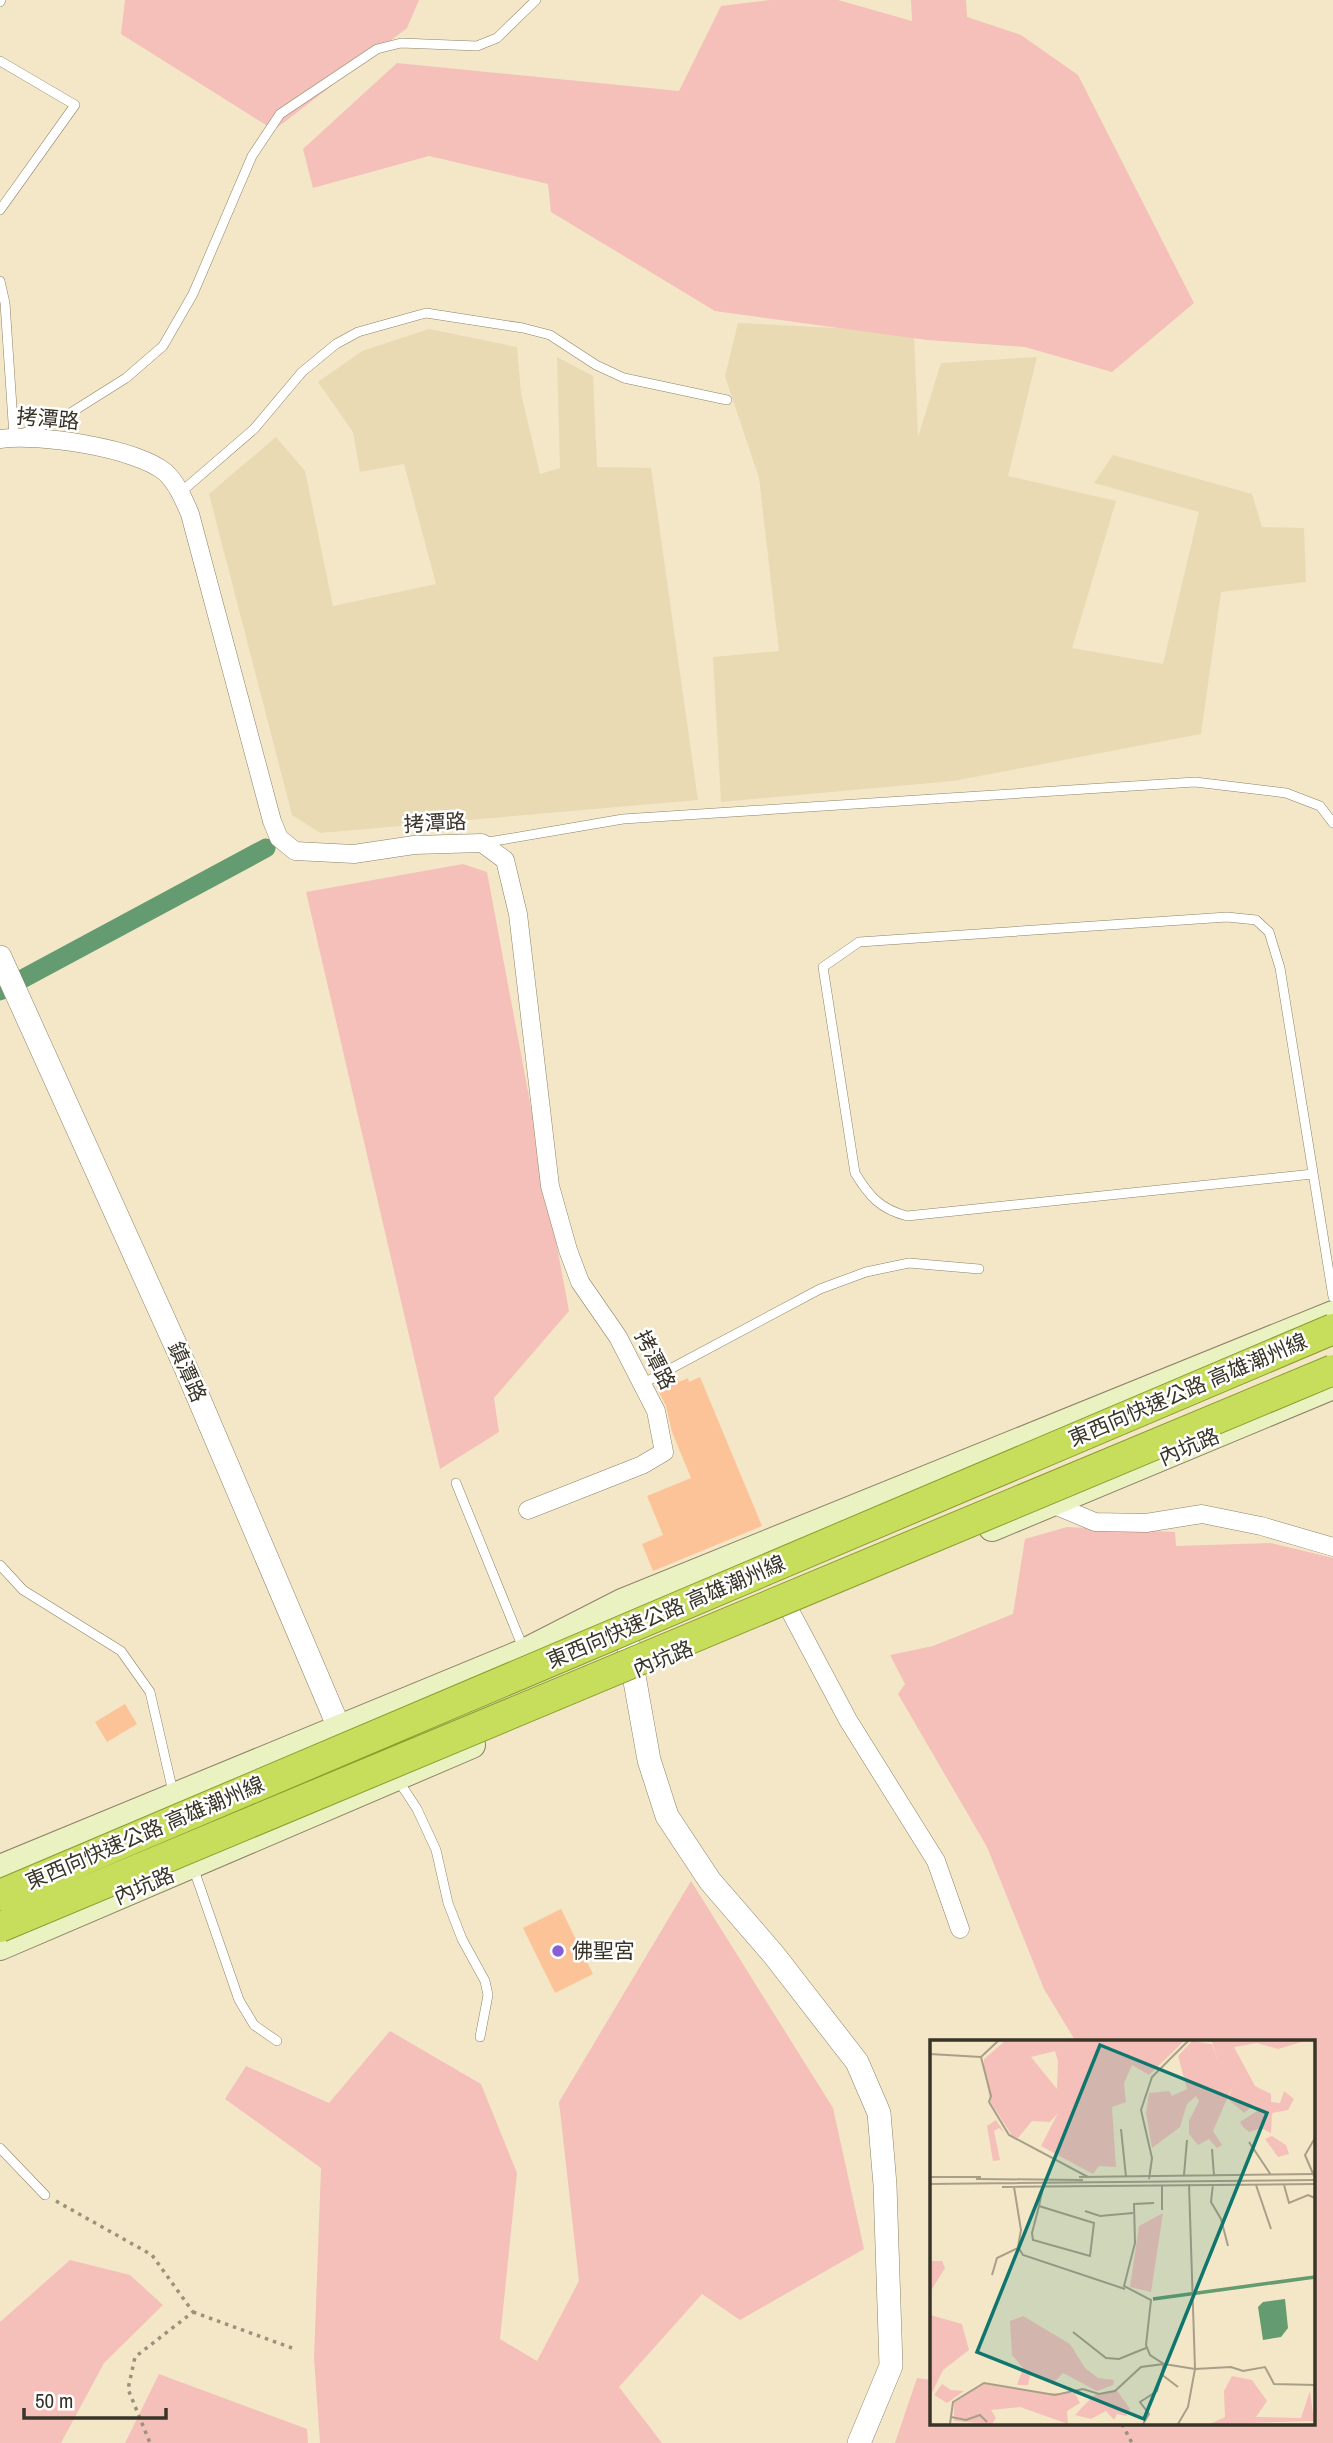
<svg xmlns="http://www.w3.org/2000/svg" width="1333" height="2443" font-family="'Archivo Narrow','Noto Sans TC',sans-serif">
<rect width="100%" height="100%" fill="#f3e7c8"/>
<path fill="#e9dab4" d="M738,323L914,332L918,437L941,363L1037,357L1008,476L1116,501L1072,648L1163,664L1199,512L1094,483L1113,455L1252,494L1262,527L1304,528L1306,582L1221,592L1201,734L953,781L721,802L713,657L779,651L759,478L725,376Z
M429,329L517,347L521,393L540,474L560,468L557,357L593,376L597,467L651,468L698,800L320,833L292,815L209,494L276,437L305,471L333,606L436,584L404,464L360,472L353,432L318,382L362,351Z"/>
<path fill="#f5c0b9" d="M125,0H419L407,28L274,130L121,34Z
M770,0H838L912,21L911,0H966L967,17L1021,35L1078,75L1194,303L1112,372L1025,347L927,340L715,311L551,212L548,184L429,156L313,188L303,149L397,63L679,91L721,6Z
M463,864L487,872L569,1311L494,1398L499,1432L440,1469L306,892Z
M1067,1527L1175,1532L1176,1546L1271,1543L1333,1558V2443H895L917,2378L932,2380V2424H1314V2042H1076L1044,1989L987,1847L898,1694L905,1684L890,1655L933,1646L1013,1614L1025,1539Z
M691,1881L833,2108L864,2249L740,2320L702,2294L619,2387L662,2443H320L314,2358L321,2168L225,2099L246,2066L329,2103L390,2031L481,2084L517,2173L500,2339L537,2361L579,2281L559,2102Z
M70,2260L130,2275L163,2305L104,2363L61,2443H0V2322Z
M159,2374L307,2429L308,2443H125Z"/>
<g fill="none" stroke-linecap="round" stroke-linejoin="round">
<path stroke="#649b70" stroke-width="19" d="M0,991L266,848"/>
</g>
<path fill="#fcc398" d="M677,1377L679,1382L688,1378L689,1382L700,1377L762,1526L653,1571L642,1544L663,1535L647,1496L691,1478L672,1432L666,1406L656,1386Z
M125,1704L137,1724L107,1742L95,1722Z
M561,1909L593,1974L555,1993L523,1928Z"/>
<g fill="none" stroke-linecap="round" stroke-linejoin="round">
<g stroke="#8e8266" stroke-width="10">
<path id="service" d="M0,2L1,0
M0,61L75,105L0,210
M0,281L5,303L14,437L64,417L126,378L163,346L193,294L252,156L280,114L377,49L401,43L477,46L497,38L536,0
M181,492L254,429L302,372L336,344L358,332L426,313L523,328L550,335L596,365L624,378L727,400
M483,843L623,819L1195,782L1286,793L1320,806L1333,823
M1313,1174L907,1216C880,1209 869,1196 855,1173L823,967L859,942L1227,917L1256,920L1269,932L1280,968L1333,1297
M642,1384L820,1289L866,1272L909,1263L979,1269
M456,1483L524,1650
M0,1565L23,1590L121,1651L150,1692L173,1792
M398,1780L417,1809L436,1850L448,1903L462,1939L485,1981L488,1995L480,2037
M193,1867L239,2000L254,2025L277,2041
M0,2148L45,2195"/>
</g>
<g stroke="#8e8266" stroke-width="19">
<path id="minor" d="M0,439C37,433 136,448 165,472C177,483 184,500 190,514L272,821L279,838L295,851L354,854L414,845L482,843L505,860L518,914L550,1186L568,1250L580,1282L618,1337L656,1411L664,1452L642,1465L528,1510
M1052,1504L1095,1522L1146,1523L1202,1514L1261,1526L1333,1547
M789,1609L848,1720L936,1861L960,1929"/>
</g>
<g stroke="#8e8266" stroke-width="24">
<path id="tertiary" d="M0,957L185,1366L366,1791
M623,1614L649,1760L667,1816L710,1881L774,1955L857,2062L879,2113L885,2185L891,2366L859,2443"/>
</g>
<g stroke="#8e8266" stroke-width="28">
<path id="secondary" d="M992,1528L1333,1386
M0,1868L524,1652L622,1602L1333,1314
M0,1947L472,1745"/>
</g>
<path stroke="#9b927c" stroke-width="3.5" stroke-dasharray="3.5 5" stroke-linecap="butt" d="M56,2201L152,2255L193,2312L135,2357L128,2389L150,2443
M193,2312L292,2348
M1122,2424L1132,2443"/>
<use href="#service" stroke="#fff" stroke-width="9"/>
<use href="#minor" stroke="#fff" stroke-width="18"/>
<use href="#tertiary" stroke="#fff" stroke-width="23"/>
<use href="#secondary" stroke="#eaf2c2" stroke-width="26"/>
<g stroke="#8c9d2f" stroke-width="32" stroke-linecap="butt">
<path id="trunk-bridge" d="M0,1895L1333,1329
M0,1927L1333,1370"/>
</g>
<use href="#trunk-bridge" stroke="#c6de5c" stroke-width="30"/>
</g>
<circle fill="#855ed8" stroke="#fff" stroke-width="2.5" cx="558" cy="1951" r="7"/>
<g text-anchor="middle" stroke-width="5" stroke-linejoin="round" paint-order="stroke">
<g font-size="21" fill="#393428" stroke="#fff">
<text transform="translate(48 419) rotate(5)" y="7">拷潭路</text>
<text transform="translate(435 823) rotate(-3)" y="7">拷潭路</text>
<text transform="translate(655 1360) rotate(63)" y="7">拷潭路</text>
<text transform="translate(187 1372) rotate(66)" y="7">鎮潭路</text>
<text transform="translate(1188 1390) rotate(-23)" y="7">東西向快速公路 高雄潮州線</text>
<text transform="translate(1189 1447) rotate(-23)" y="7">內坑路</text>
<text transform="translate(666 1612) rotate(-23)" y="7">東西向快速公路 高雄潮州線</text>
<text transform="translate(663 1659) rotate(-22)" y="7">內坑路</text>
<text transform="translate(145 1833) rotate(-23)" y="7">東西向快速公路 高雄潮州線</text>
<text transform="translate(144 1886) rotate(-23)" y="7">內坑路</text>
</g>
<g font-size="21" fill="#393428" stroke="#fff" text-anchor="start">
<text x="572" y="1958">佛聖宮</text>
</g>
</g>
<g transform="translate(930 2040)">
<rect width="385" height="385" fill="#f3e7c8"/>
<path d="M75,1L81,2L254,1L219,35L202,25L194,43L196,62L182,67L186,127L169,126L163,134L111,106L128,73L120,82L102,81L88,98L83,97L61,63L54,31V19ZM125,11L128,21L127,49L101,17ZM262,1L282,4L289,24L282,2L273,1H375L348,9L327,3L304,7L325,46L341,54V62L350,63L354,51L364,59L358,70L342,73L341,93L331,88L319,92L313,87L310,82L330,69L324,65L314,73L298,59L303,45L283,91L292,105L287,108L279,99L268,105L259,94V81L269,61L266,56L257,64L250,87L222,108L216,73L219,53L239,51L242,56L257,49L248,16ZM66,80L74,92L69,88L64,91L70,120L63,121L57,86ZM342,96L356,105L359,114L348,117L335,99ZM233,173L221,252L200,247L209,186ZM0,221H12L15,228L0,252ZM0,275L32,284L39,310L13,330L0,357ZM93,276L140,304L155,328L168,338L184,340L183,345L167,351L133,333L124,342L101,331L98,345H87L93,328L82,315L80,281ZM302,336L322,340L337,361L326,377L371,378L380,351L384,381L280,384L295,377L294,351ZM53,343L115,353H145L150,363L137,371L138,384L90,367L61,370L66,378L62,384L24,381V362ZM12,344L21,350L34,351L17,363L4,355ZM186,349L200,369L196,376L187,374L184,380L176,371L161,379L145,375L164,355Z" fill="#f5c0b9" fill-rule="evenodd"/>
<path d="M355,259L358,288L351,297L333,300L328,267L333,262Z" fill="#649b70"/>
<path fill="none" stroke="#649b70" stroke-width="3.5" d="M223,259L385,237"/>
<path fill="none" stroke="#a99f88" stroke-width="2" d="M0,14L51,17M51,17L61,56L59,62L79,95L158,137M51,17L68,1M191,89L196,137M319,102L341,135M282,109L284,136M254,135L257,100M384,136L375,115L385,98M0,137H51M149,137L385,134M46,139L153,140M219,139L222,118L211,70L222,37L258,1M0,144L385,140M283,144L281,162L291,179L298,206M326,145L341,189M354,145L359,163L378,155L385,158M232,146V170M72,147L385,144M84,147L91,190L88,207L93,215L195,249M224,163L204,164L205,203L194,246L221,260L216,305L220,315L234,324L265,329L301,327L313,331L335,327L344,344L385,345M109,166L164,183L160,216L103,200L102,193L109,166L113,147M155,171L170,176L203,173M62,235L67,218L88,208M143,292L176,318L189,319L216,308M231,334L248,347M21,377L36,380L50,375L57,382M20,384L23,362L54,343L125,355L153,349L169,354L185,351L211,327L234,324L227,351L210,362L219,374L213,384M248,384L258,367L265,329L259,144"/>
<path fill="#0f766e" fill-opacity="0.15" stroke="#0f766e" stroke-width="3.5" d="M170,5L337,73L214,379L47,312Z"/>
<rect width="385" height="385" fill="none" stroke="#393428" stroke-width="3.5"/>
</g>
<path d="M24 2408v10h142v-10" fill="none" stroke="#393428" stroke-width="3.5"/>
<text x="35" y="2408" font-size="21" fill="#393428" stroke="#ffffff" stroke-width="5" paint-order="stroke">50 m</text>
</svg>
